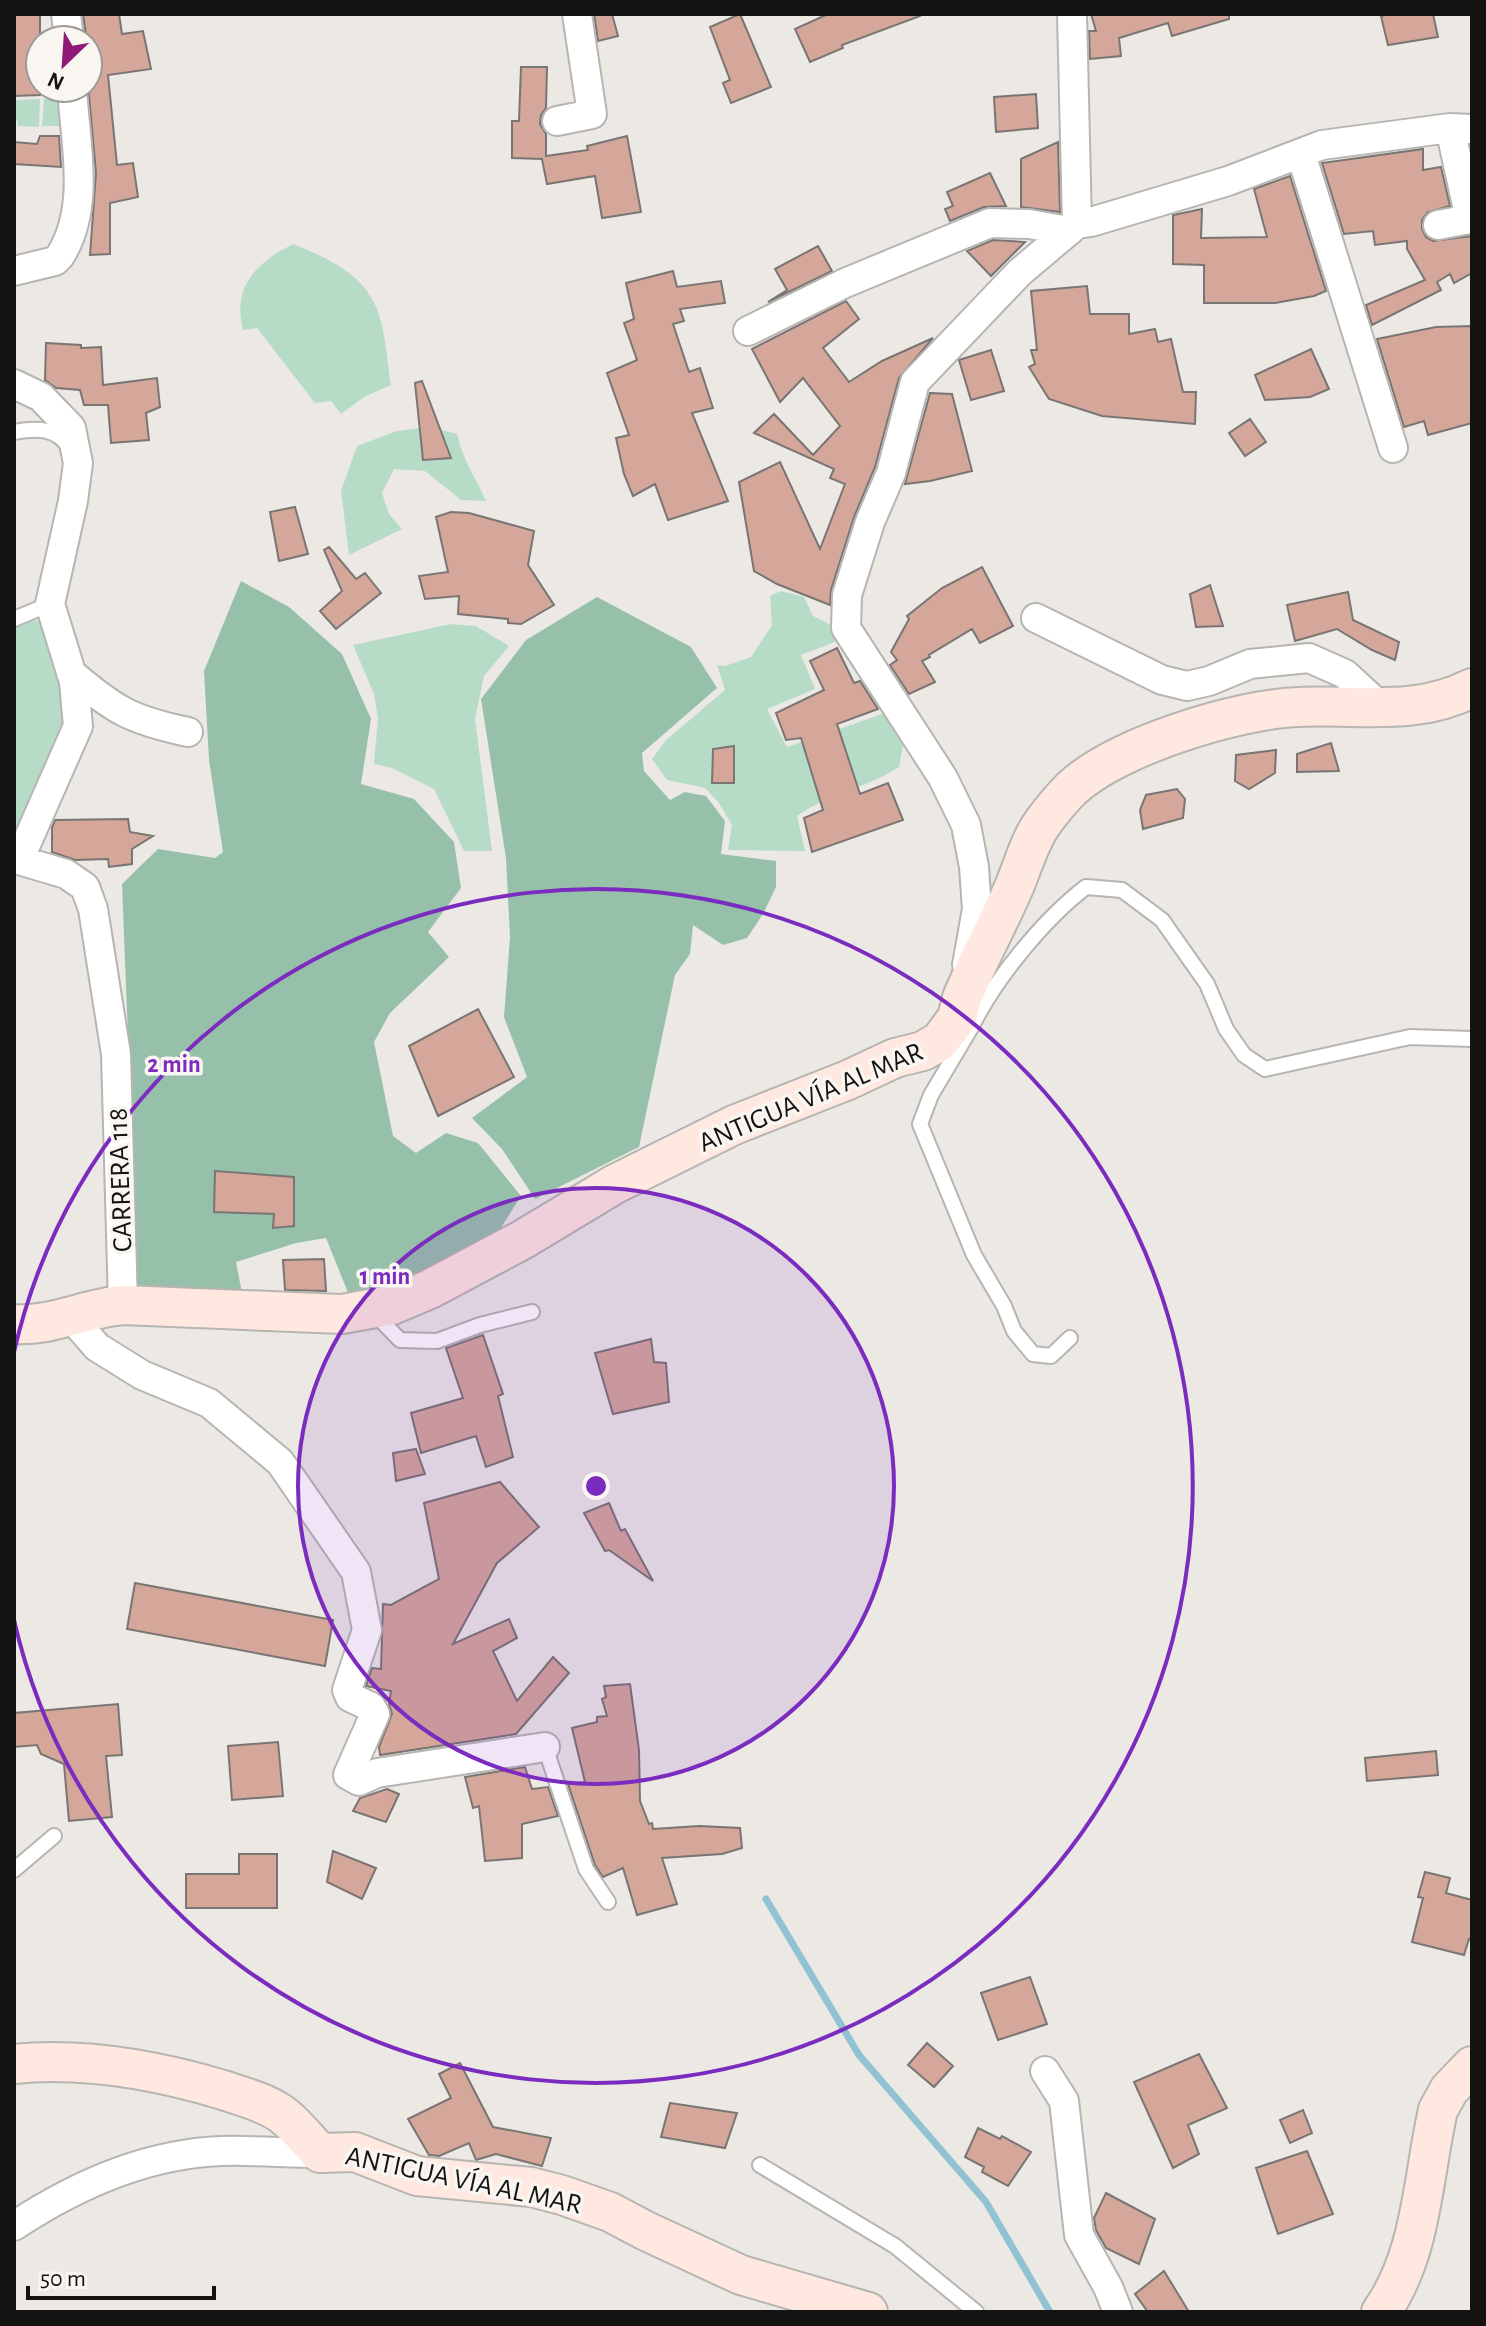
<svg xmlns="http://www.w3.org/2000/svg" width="1486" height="2326" font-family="'Alegreya Sans',sans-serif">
<rect width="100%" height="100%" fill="#ece9e5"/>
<path fill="#b6dcc7" d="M63,98L67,126H42L44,99Z
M40,99L39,127L18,126L17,120L14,119V100Z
M293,244C327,258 365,274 378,312C386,334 387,362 391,385L364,397L341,414L331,401L315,403L257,328L243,330C232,286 256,263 293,244Z
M430,427L457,434C462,459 476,478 486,501L461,500L425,471L394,469L382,493L389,514L402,529L349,555L341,491L357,446L397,431Z
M781,591L804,597L813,616L829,624L840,640L801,655L815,689L767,709L787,747L888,712L903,745L899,767C867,788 828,794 797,816L805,851L728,850L732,825L719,803L705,788L667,780L652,759L666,740L725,690L717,665L725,666L751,657L772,625L770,596Z
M44,619L62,668L69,727L14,849V628L25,622Z
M451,624L476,626L509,646L484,676L475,719L492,851H464L434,789L392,768L374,764L378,719L374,694L353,645Z"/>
<path fill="#96c0a9" d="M241,581L289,607L342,654L371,719L361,784L414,799L454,842L461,888L428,932L449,957L390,1013L374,1042L393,1136L416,1153L446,1133L478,1143L521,1196L497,1234L399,1283L351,1300L326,1238L296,1243L236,1262L242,1293L138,1288L122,884L158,849L215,858L223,852L209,760L204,671Z
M597,597L691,647L717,688L642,753L644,771L670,800L685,792L706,796L725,821L721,854L776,861V887L763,914L747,938L723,945L693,925L690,954L675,975L639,1147L535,1199L502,1149L472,1118L527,1077L504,1017L510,937L506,858L481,699L526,640Z"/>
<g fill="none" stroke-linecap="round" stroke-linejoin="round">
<path stroke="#91c2d1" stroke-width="7" d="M766,1899L859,2055L986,2202L1050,2312"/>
</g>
<path fill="#d4a79a" stroke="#797573" stroke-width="2" d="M14,14H40V95L14,96Z
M83,14H119L122,34L143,31L151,69L108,75L117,165L133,163L138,197L110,203V254L90,255L96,173L88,84V36H86Z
M594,14H612L618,36L598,41Z
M740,14L771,87L731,103L723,83L730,80L710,27Z
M828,14H919L920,16L842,45L843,48L810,62L795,29Z
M1091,14H1229V19L1172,36L1168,23L1119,38L1121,56L1090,59L1089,31H1096Z
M1391,14H1433L1438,37L1388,45L1381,16Z
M521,67H547L546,108L541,115L540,124L546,134V156L588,150L587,146L627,136L641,212L602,218L595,176L547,184L542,159L512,158V121H519Z
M1036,94L1038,128L996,132L994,97Z
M40,136H59L61,167L14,164V142L37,144Z
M1058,142L1060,212L1021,207V159Z
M1423,149V170L1441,167L1450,206L1428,212L1422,220V229L1426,237L1433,241L1472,236V273L1454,283L1450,274L1437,282L1441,290L1372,325L1366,305L1425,280L1407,249V241L1375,245L1373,231L1344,234L1322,163Z
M990,173L1006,206L984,207L950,221L945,209L953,206L947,192Z
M1290,176L1326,291L1314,296L1275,303H1204V265L1173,264V215L1202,209L1201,238L1267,237L1254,189Z
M993,240L1025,242L991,276L967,251Z
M818,246L832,271L768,302L787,290L775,269Z
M673,271L677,287L721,281L725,303L680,309L684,321L673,324L689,372L700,368L713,408L692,413L728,501L668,520L655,484L633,496L624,474L616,438L629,435L607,373L637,360L624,323L634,319L626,283Z
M1087,286L1090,314H1129V334L1155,329L1158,342L1171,339L1183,392H1196L1195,424L1102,416L1049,399L1029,367L1035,364L1031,350H1037L1031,291Z
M846,301L859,319L823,348L849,382L882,361L933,338L899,378L875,467L854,517L831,590L830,605L777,584L754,571L739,482L780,462L820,549L845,484L830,478L834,469L754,433L774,414L813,455L840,426L803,378L780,402L752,349Z
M1472,326V423L1428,435L1424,421L1404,427L1377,339L1436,327Z
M46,343L81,345V348L101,347L103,385L157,378L160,407L146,413L149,440L111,443L108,405H84L80,390L56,388L45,380Z
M1311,349L1329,389L1310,397L1265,400L1255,375Z
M991,350L1004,391L971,400L959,360Z
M422,381L451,458L423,460L415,383Z
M930,393L952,394L972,471L930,481L905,484Z
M1250,419L1266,442L1245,456L1229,433Z
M295,507L308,554L279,561L270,512Z
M451,512L469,513L534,531L528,565L554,605L521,624L508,623V619L458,614L459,596L425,599L419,576L448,572L436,517Z
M329,547L356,579L365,573L381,593L336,629L320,611L342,591L324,550Z
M982,567L1013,626L980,643L972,629L929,655L930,657L922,661L935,682L909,694L890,665L897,660L891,652L909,619L907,616L942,588Z
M1210,585L1223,626L1196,627L1190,594Z
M1348,592L1353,620L1399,642L1395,660L1372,650L1337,629L1295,641L1287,605Z
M837,648L854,683L860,681L878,709L837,724L860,794L888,783L903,820L812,852L804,818L823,810L801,738L786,740L776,713L824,690L810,661Z
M1331,743L1339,771L1297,772V754Z
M734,746V783H712L713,749Z
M1276,750L1275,773L1249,789L1235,781L1236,755Z
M1177,789L1185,799L1183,818L1143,829L1140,810L1146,795Z
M128,819L130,832L153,836L132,849V864L109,867L108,859L75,860L52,852V828L55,820Z
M478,1009L514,1077L438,1116L409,1046Z
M215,1171L294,1177V1226L273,1228L274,1214L214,1212Z
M324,1259L326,1291L285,1290L283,1260Z
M483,1335L503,1394L498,1396L513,1457L486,1467L476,1436L421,1453L411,1413L463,1398L446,1348Z
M651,1339L654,1362L666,1363L669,1402L613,1414L595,1353Z
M416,1449L425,1474L396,1481L393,1453Z
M500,1482L539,1527L497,1563L453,1644L509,1619L517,1638L493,1651L517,1701L553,1657L569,1673L516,1734L380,1755L379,1747L392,1714L389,1704L391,1691L366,1686L372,1668L381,1669L383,1604L391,1605L439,1579L424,1503Z
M609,1503L621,1531L625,1529L653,1581L609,1550L605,1551L584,1513Z
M135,1583L333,1620L325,1666L127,1629Z
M630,1684L639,1750L640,1801L649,1824L652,1823L653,1829L699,1826L740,1828L742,1848L722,1854L662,1858L677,1904L637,1915L623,1868L603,1877L595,1865L568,1784L585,1782L572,1728L597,1722V1717L607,1716L602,1699L606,1697L604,1686Z
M118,1704L122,1755L106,1756L112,1817L69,1821L64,1764L41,1754L37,1745L14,1747V1713Z
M278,1742L283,1796L232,1800L228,1746Z
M1436,1751L1438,1775L1367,1781L1365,1758Z
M525,1767L532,1789L548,1787L558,1816L522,1824V1858L485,1861L479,1806L473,1808L465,1777Z
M387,1789L399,1794L386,1822L353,1811L360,1798Z
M333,1851L376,1868L362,1899L327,1882Z
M239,1854H277V1908H186V1874H239Z
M1425,1872L1450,1878L1446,1893L1472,1900V1940L1469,1939L1464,1955L1412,1942L1423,1898L1418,1897Z
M1030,1977L1047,2024L998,2040L981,1993Z
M927,2043L953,2066L934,2087L908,2065Z
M1199,2054L1227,2108L1188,2125L1199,2154L1173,2168L1134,2082Z
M460,2063L493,2127L551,2138L542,2166L496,2154L476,2160L469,2143L439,2156L429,2155L408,2119L451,2098L439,2074Z
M670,2103L737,2113L725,2148L661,2137Z
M1303,2110L1312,2133L1290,2143L1280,2120Z
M978,2128L1000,2139L1002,2136L1031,2152L1008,2186L982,2172L984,2167L965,2157Z
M1307,2151L1333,2214L1278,2234L1256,2168Z
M1106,2193L1155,2219L1139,2264L1106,2248L1096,2230L1094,2218Z
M1164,2271L1189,2312H1148L1135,2294Z"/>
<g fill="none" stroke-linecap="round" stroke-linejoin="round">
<g stroke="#b7b5b1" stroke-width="18">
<path id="lane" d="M14,432C37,428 57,427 70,449
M14,619L50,604
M968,1025L969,1031L931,1095L920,1124L974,1255L1004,1306L1014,1331L1033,1354L1051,1356L1070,1338
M971,1028C994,980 1044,919 1086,887L1122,890L1162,920L1207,984L1226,1029L1244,1055L1265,1069L1410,1037L1472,1039
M373,1312L400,1340L437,1341L480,1325L532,1312
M545,1747L586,1869L608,1902
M14,1870L54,1836
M760,2165L895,2246L976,2312"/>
</g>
<g stroke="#b7b5b1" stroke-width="32">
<path id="street" d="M66,14L69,40
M1072,14L1077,224
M557,121L592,114L577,14
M1301,154L1393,448
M1438,225L1470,219L1450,128
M14,271L55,261L60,256C91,207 75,143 72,88
M748,331L845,283L990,223L1029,224L1069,231
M14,384L41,397L71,428L78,463L73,501L50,604L74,682L78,726L19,860L66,874L85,887L93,909L116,1054L123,1305
M1036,618L1162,680L1187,686L1209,681L1250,664L1309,658L1345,674L1383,709
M71,673C114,710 131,720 188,732
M967,965L977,909L974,867L966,825L943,778L846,628L847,595L870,522L891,473L915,382L1020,272L1077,224L1091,222L1228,181L1322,145L1450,128L1472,129
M71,1317L97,1347L142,1375L209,1403L280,1462L356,1572L367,1630L347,1690L350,1697L371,1707L375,1714L348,1775L359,1781L377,1773L545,1747
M1045,2071L1064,2101L1079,2235L1108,2287L1118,2312
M14,2226C76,2185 145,2154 221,2151C254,2150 287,2153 320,2153"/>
</g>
<g stroke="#b7b5b1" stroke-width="42">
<path id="secondary" d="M14,1324C51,1327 86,1308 123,1305L342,1314L392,1305L430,1289L522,1240L615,1184L734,1125L848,1080L895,1058L923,1051L940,1041L957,1018L962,998C978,960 998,924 1014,887C1023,866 1030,839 1044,821C1052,810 1062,798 1072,788C1118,746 1237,709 1299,707C1360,704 1415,717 1472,688
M14,2064C84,2057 156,2070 223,2090C241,2096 264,2102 280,2113C295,2123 307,2140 320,2153L355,2152L417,2176L531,2187L562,2195L610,2212L646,2231L741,2275L868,2312
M1381,2312C1422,2255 1423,2176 1438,2110L1449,2090L1472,2066"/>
</g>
<use href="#lane" stroke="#fff" stroke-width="14"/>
<use href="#street" stroke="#fff" stroke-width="28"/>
<use href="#secondary" stroke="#ffe8df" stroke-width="38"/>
</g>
<circle cx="596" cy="1486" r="298" fill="#7b2cbf" fill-opacity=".12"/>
<g fill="none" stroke="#7b2cbf" stroke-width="4">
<circle cx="596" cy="1486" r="298"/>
<path d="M14 1352A597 597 0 1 1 14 1620"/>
</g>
<g text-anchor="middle" stroke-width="7" stroke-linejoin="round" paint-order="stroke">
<g font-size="28" fill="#141311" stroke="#f9f6f2">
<text transform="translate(810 1096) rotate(-23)" y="10">ANTIGUA VÍA AL MAR</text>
<text transform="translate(119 1180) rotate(-92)" y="10">CARRERA 118</text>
<text transform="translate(464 2179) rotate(12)" y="10">ANTIGUA VÍA AL MAR</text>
</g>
</g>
<circle cx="596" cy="1486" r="12" fill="#7b2cbf" stroke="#f9f6f2" stroke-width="4"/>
<g font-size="24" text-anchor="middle" font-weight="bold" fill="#7b2cbf" stroke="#f9f6f2" stroke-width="7" stroke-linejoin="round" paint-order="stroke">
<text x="174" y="1072">2 min</text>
<text x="385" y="1284">1 min</text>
</g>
<rect width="1486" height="2326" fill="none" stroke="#141311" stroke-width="32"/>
<g transform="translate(64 64) rotate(205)"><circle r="38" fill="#f9f6f2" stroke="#9d9b98" stroke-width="2"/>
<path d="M0-6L14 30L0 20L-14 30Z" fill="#911a78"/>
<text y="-12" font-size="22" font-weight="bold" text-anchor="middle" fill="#141311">N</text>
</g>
<path d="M28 2286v12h186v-12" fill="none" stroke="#141311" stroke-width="4"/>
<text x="40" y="2286" font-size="24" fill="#141311" stroke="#f9f6f2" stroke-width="6" paint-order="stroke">50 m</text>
</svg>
